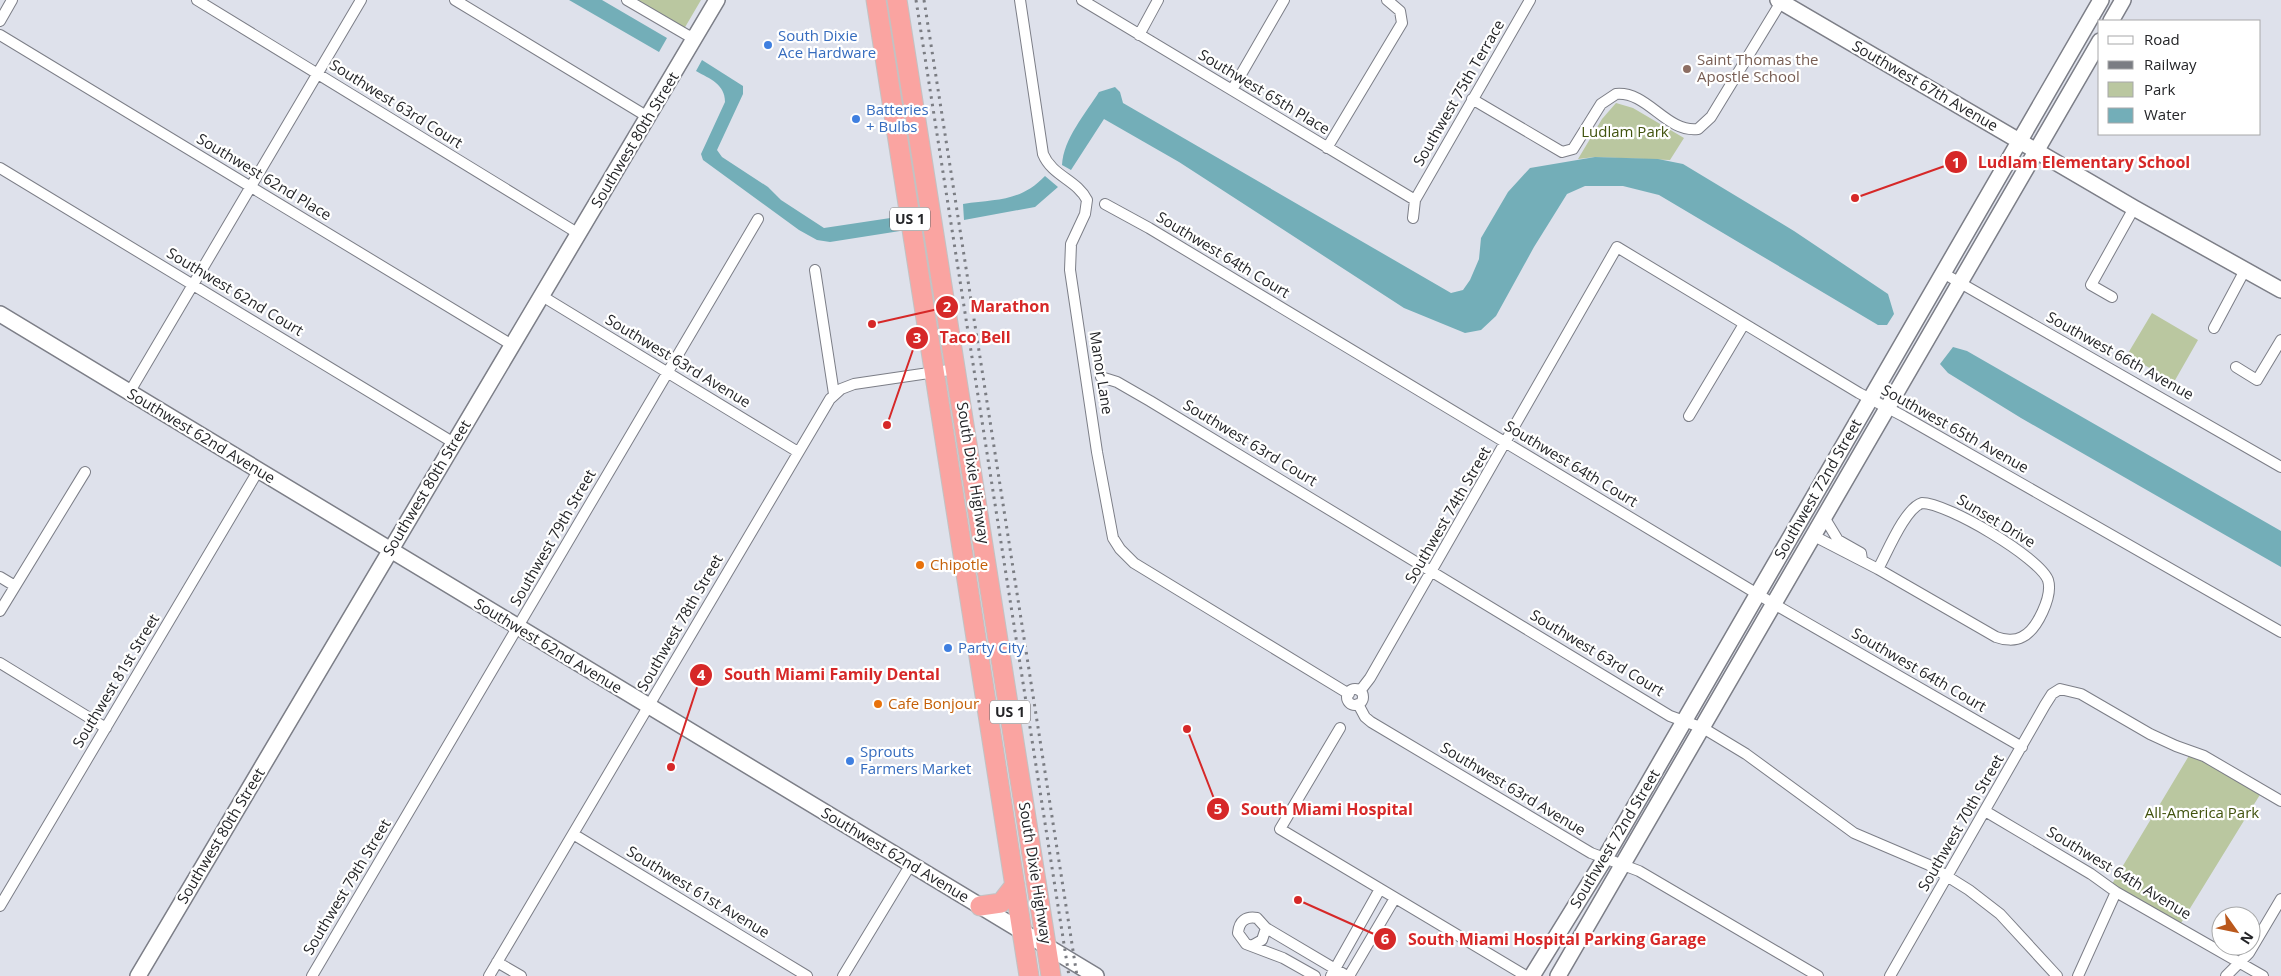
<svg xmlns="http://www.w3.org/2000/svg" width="2281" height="976" font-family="'Open Sans',sans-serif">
<rect width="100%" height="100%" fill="#dee1eb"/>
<path fill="#bac7a0" d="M637,0H701L684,29Z
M1616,103L1633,108L1684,138L1670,160L1595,157L1578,159L1602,119Z
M2152,313L2198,340L2174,382L2127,355Z
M2190,754L2261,793L2181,923L2112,884Z"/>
<path fill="#73aeb8" d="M569,0H602L667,38L659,52Z
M702,60L743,86V94L717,150L722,157L768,187L781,200L824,228L897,217L900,231L830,242L817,240L799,230L703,160L701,154L725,102C725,84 710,79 696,71Z
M1115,87L1120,92L1123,103L1451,293L1463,290L1470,280L1479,259L1481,238L1508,192L1530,168L1595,157L1658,159L1683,164L1794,231L1888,294L1894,314L1887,325H1878L1659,195L1623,186H1585L1567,194L1534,247L1496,316L1481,330L1465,333L1404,308L1179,162L1104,119L1071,170L1062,165C1063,139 1086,113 1099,92Z
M1045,176L1058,187L1035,207L964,220L963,204C997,199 1020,202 1045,176Z
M1953,347L1967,351L2281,531V567L2021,418L1948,373L1940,364Z"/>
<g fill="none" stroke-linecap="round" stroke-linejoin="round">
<g stroke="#7c7e87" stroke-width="12">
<path id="street" d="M197,0L579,234
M455,0L648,117
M627,0L687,35L695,37
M1020,0L1043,154C1052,176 1077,180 1087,200L1085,214L1071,244L1070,270L1097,452L1113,538L1120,549L1134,563L1349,694
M1082,0L1415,200
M0,21L12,0
M0,35L512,345
M1139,35L1158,0
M1232,90L1284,0
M1472,99L1562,152L1573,149L1601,104L1616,94C1648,91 1666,133 1698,129L1711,117L1781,2
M1327,148L1402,23L1400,11L1387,0
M0,168L454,443
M1105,204L1149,228L1774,604L2022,747
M1413,218L1415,200L1530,0
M815,270L834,394
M1943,273L2281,467
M542,296L798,452
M2112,297L2091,285L2134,208
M2214,328L2245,270
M2236,367L2257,380L2281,340
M1101,377L1117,382L1150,401L1670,716L1703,728L1746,754L1854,833L1929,865L1969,890L2000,914L2057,976
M129,393L361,0
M1689,416L1744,324
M1922,503C1947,503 2039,557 2048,580C2053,596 2037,630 2022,637C2015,641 2004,640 1996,637L1878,569C1887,553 1905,508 1922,503Z
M1824,517L1838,540L1861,553L1862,560
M1814,536L1878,569
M0,577L15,586
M0,611L85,472
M0,663L106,728
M1347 697a8 8 0 1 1 16 0a8 8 0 1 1-16 0Z
M1360,691L1370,678L1617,247L1859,393L1903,416L2281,632
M1358,704L1365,717L1371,722L1591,853L1639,871L1818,976
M1340,728L1280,829L1526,976
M1985,811L2091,874L2116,892L2263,976
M573,834L807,976
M0,906L258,471
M1253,945L1262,940L1266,928
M497,962L521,976
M312,976L758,219
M489,976L830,399L841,389L854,384L956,369
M843,976L911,864
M1315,976L1283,958L1246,944L1238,933C1239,921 1246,916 1257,918L1266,928L1347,976
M1331,976L1380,889
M1349,976L1395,898
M1890,976L2045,705L2052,694L2060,689L2081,694L2150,734L2176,746L2204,756L2281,801
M2078,976L2116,892
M2226,976L2249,953L2281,899"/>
</g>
<g stroke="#7c7e87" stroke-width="18">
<path id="secondary" d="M1778,0L2134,208L2281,290
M2111,21L2123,0
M0,314L1096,976
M138,976L717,0
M1532,976L1605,858L2101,0
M1558,976L2100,41"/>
</g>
<g stroke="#c2c2c3" stroke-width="21">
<path id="highway" d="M876,0L1029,976
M897,0L1051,976
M980,906L1001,903L1015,885"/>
</g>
<use href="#street" stroke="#fff" stroke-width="10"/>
<use href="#secondary" stroke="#fff" stroke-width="15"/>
<use href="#highway" stroke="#faa4a1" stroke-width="19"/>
<path stroke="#7b7d83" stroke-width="3" stroke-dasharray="2.5 5" stroke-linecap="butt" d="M916,0L1069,976
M924,0L1077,976"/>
</g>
<g fill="#3f7fe0" stroke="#fff" stroke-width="2">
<circle cx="768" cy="45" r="5"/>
<circle cx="856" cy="119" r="5"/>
<circle cx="948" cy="648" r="5"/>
<circle cx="850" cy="761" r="5"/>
</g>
<circle fill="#8d6e63" stroke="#fff" stroke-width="2" cx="1687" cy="69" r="5"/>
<g fill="#e8710a" stroke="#fff" stroke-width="2">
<circle cx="920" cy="565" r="5"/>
<circle cx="878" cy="704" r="5"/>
</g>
<g text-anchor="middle" stroke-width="4.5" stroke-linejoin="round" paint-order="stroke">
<g fill="#fff" stroke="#666668" stroke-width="1">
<rect x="890" y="207.5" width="40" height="23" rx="4"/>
<rect x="990" y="700.5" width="40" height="23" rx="4"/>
</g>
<g font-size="14" font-weight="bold" fill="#242528">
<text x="910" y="224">US 1</text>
<text x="1010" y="717">US 1</text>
</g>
<g font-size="15" fill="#366cbe" stroke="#fff" text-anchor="start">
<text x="778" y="41">South Dixie<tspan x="778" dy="17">Ace Hardware</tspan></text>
<text x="866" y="115">Batteries<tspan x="866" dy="17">+ Bulbs</tspan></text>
<text x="958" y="653">Party City</text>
<text x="860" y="757">Sprouts<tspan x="860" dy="17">Farmers Market</tspan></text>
</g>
<g font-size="15" fill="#785e54" stroke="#fff" text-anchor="start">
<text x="1697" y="65">Saint Thomas the<tspan x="1697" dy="17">Apostle School</tspan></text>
</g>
<g font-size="15" fill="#242528" stroke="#fff">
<text transform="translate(1925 86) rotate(30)" y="5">Southwest 67th Avenue</text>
<text transform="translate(1264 92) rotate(31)" y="5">Southwest 65th Place</text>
<text transform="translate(1459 93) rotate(-60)" y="5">Southwest 75th Terrace</text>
<text transform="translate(396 104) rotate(32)" y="5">Southwest 63rd Court</text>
<text transform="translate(635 140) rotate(-59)" y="5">Southwest 80th Street</text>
<text transform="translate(264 177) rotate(31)" y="5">Southwest 62nd Place</text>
<text transform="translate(1223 255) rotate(31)" y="5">Southwest 64th Court</text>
<text transform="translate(235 292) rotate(31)" y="5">Southwest 62nd Court</text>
<text transform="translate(2120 356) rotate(29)" y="5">Southwest 66th Avenue</text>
<text transform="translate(678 361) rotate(31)" y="5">Southwest 63rd Avenue</text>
<text transform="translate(1101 373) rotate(81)" y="5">Manor Lane</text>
<text transform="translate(1955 429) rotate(29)" y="5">Southwest 65th Avenue</text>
<text transform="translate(201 436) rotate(31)" y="5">Southwest 62nd Avenue</text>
<text transform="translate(1250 443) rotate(31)" y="5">Southwest 63rd Court</text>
<text transform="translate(1571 464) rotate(31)" y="5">Southwest 64th Court</text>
<text transform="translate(973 473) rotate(81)" y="5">South Dixie Highway</text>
<text transform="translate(427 488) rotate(-59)" y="5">Southwest 80th Street</text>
<text transform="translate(1818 489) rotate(-60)" y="5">Southwest 72nd Street</text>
<text transform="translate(1448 515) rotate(-60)" y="5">Southwest 74th Street</text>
<text transform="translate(1996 521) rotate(31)" y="5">Sunset Drive</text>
<text transform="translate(553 538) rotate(-60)" y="5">Southwest 79th Street</text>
<text transform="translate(680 623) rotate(-60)" y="5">Southwest 78th Street</text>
<text transform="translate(548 646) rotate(31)" y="5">Southwest 62nd Avenue</text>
<text transform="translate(1597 653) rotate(31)" y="5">Southwest 63rd Court</text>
<text transform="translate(1919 670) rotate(30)" y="5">Southwest 64th Court</text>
<text transform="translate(116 681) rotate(-59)" y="5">Southwest 81st Street</text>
<text transform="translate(1513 789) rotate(31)" y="5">Southwest 63rd Avenue</text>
<text transform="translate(1961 823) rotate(-60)" y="5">Southwest 70th Street</text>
<text transform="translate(221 836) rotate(-59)" y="5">Southwest 80th Street</text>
<text transform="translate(1615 839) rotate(-59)" y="5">Southwest 72nd Street</text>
<text transform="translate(895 855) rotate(31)" y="5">Southwest 62nd Avenue</text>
<text transform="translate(1035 873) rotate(81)" y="5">South Dixie Highway</text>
<text transform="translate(2119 873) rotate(31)" y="5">Southwest 64th Avenue</text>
<text transform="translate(347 887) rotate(-59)" y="5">Southwest 79th Street</text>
<text transform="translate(698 892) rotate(31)" y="5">Southwest 61st Avenue</text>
</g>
<g font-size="15" fill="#41530e" stroke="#fff">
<text x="1625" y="137">Ludlam Park</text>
<text x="2202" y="818">All-America Park</text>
</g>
<g font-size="15" fill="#c56008" stroke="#fff" text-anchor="start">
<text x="930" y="570">Chipotle</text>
<text x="888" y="709">Cafe Bonjour</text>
</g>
</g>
<path fill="none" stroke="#d62828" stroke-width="2" d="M1855 198L1956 162M872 324L947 307M887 425L917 338M671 767L701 675M1187 729L1218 809M1298 900L1385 939"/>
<g fill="#d62828" stroke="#fff" stroke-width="2">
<circle cx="1855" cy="198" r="5"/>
<circle cx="872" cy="324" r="5"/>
<circle cx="887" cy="425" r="5"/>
<circle cx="671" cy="767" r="5"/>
<circle cx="1187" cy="729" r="5"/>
<circle cx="1298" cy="900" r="5"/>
<circle cx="1956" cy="162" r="12"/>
<circle cx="947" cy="307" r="12"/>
<circle cx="917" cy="338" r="12"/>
<circle cx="701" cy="675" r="12"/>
<circle cx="1218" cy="809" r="12"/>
<circle cx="1385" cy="939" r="12"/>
</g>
<g font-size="15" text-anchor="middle" font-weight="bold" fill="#fff">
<text x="1956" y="168">1</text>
<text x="947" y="312">2</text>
<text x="917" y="343">3</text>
<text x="701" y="680">4</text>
<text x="1218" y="814">5</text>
<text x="1385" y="944">6</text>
</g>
<g font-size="16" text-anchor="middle" font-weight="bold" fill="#d62828" stroke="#fff" stroke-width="4.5" stroke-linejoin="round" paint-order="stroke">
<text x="2084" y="168">Ludlam Elementary School</text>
<text x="1010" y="312">Marathon</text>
<text x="975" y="343">Taco Bell</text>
<text x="832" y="680">South Miami Family Dental</text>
<text x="1327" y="815">South Miami Hospital</text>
<text x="1557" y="945">South Miami Hospital Parking Garage</text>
</g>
<rect x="2098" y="20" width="162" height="115" fill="#ffffff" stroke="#a7a8a9"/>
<rect x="2108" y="36" width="25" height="8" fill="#ffffff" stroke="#a7a8a9"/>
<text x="2144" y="45" font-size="15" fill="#242528">Road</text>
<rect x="2108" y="61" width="25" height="8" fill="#7b7d83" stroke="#a7a8a9"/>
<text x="2144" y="70" font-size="15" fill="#242528">Railway</text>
<rect x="2108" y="82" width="25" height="15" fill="#bac7a0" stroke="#a7a8a9"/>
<text x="2144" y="95" font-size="15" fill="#242528">Park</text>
<rect x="2108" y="108" width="25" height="15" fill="#73aeb8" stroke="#a7a8a9"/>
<text x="2144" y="120" font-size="15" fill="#242528">Water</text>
<g transform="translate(2236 931) rotate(123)"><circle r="24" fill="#ffffff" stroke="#a7a8a9"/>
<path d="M0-4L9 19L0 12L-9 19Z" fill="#ba581c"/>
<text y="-8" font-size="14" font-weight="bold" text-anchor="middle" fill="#242528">N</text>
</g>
</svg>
